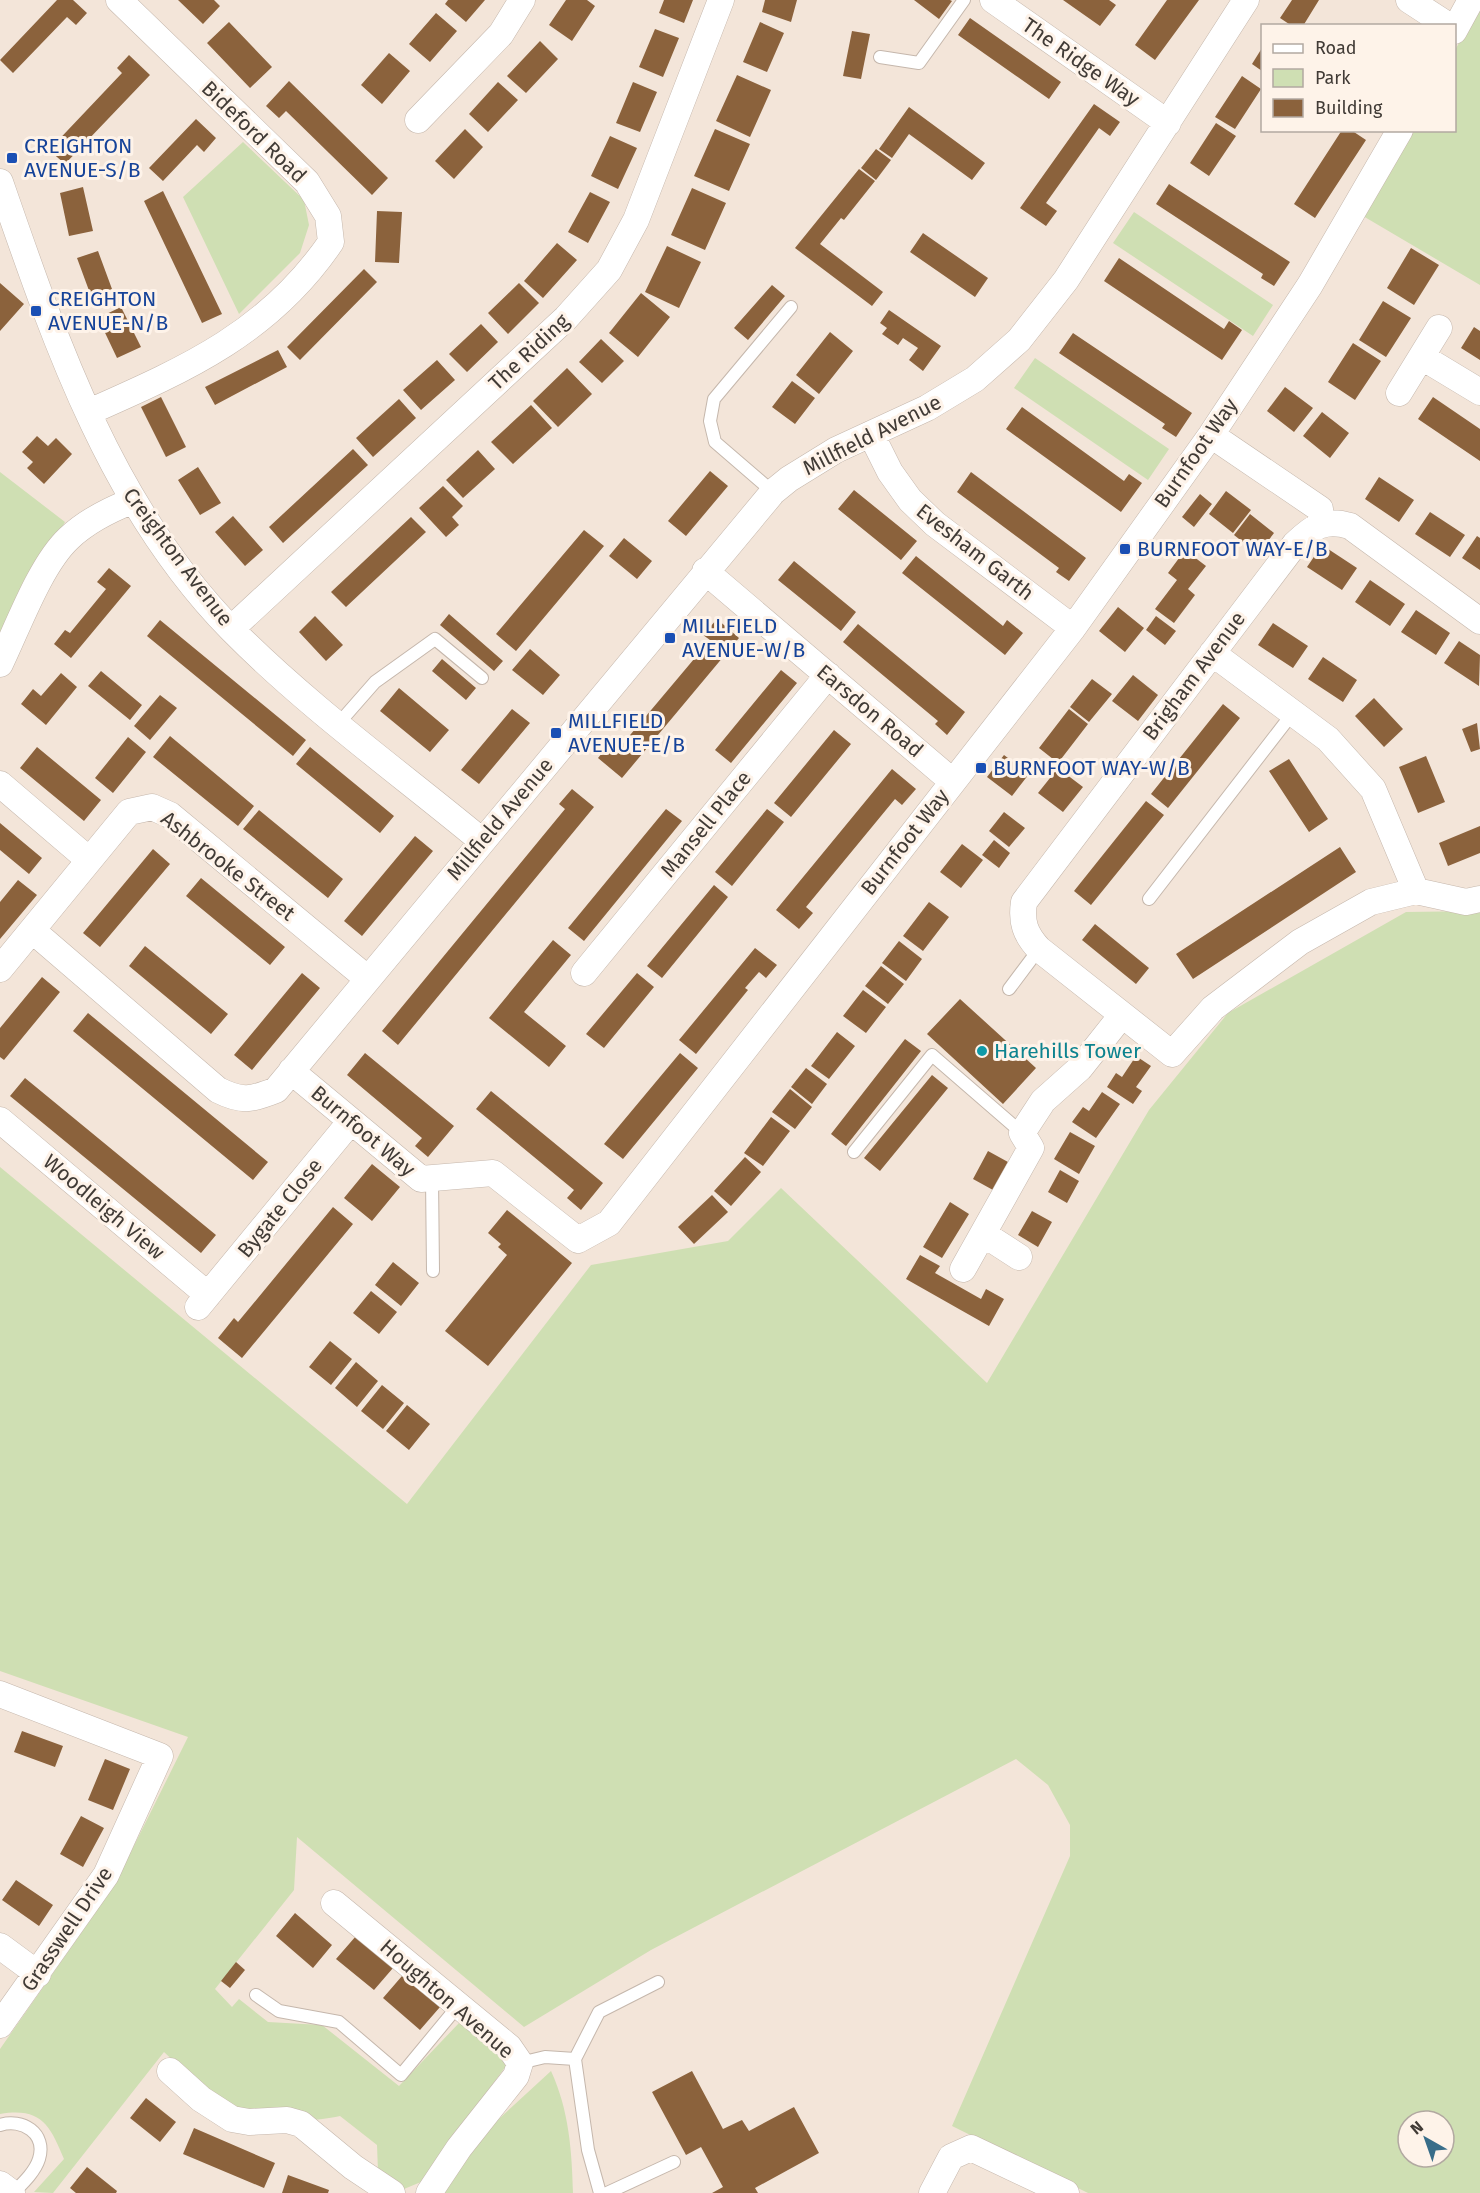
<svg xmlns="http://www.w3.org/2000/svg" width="1480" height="2193" font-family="'Fira Sans',sans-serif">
<rect width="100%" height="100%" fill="#f3e5d9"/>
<path fill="#cfdfb3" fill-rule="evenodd" d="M1480,6V285L1363,216L1410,131L1454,130L1455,50Z
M243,142L304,200L309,225L300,253L239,314L183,197Z
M1134,212L1273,305L1253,336L1113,243Z
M1035,358L1169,449L1148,480L1014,388Z
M0,472L65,522L0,641Z
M1480,911V2193H1088L952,2126L1070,1856V1825L1048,1785L1016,1759L651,1950L524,2027L297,1837L294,1890L215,1989L232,2007L239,1999L268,2022L322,2025L399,2086L459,2023L502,2053L506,2066L421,2182L404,2189L378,2171L377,2145L340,2116C307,2124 247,2122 219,2102C199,2089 182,2068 164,2052L53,2193L34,2192L64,2159C50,2125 41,2107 0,2114V2049L114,1886L188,1737L0,1671V1167L407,1504L591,1265L728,1241L781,1188L987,1383L1149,1110L1228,1013L1406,912ZM1408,2121H1444V2157H1408Z
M551,2071C569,2110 572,2151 573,2193H440L477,2139Z"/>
<path fill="#8b623c" d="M57,0H73L87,13L76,25L67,17L13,73L0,60Z
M178,0H214L220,6L203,24Z
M448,0H485L466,22L445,4Z
M566,0H587L595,6L572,41L549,25Z
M664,0H693L684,23L659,13Z
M765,0H797L791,22L762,12Z
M914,0H950L952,1L939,19Z
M1063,0H1109L1116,5L1100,26Z
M1167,0H1199L1155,60L1135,45Z
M1292,0H1319L1303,26H1292L1280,18Z
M436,13L457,31L430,62L409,44Z
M970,18L1061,82L1049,99L958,35Z
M229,22L272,67L250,88L207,43Z
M760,22L784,33L767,72L743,62Z
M655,29L679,38L663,77L639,67Z
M852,31L870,34L861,79L843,76Z
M540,41L558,59L526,93L507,76Z
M1262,48V71L1252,64Z
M389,53L410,71L382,104L361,85Z
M129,55L150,75L65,164L49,150L122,73L117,68Z
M737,75L771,90L750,137L716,121Z
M1242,76L1261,89L1235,129L1215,117Z
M289,81L388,178L372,195L286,111L279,118L266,106Z
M498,82L518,100L488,132L469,114Z
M633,82L657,92L640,132L616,123Z
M1094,104L1120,122L1110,136L1099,128L1068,172L1046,203L1057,211L1046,226L1020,208Z
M909,107L985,163L972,180L909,134L892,158L879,149Z
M196,119L216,138L204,152L197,145L163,181L149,168Z
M1216,123L1236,136L1209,176L1190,163Z
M465,129L483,147L454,179L435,161Z
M715,129L750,144L729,191L694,176Z
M1342,130H1351L1366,140L1315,218L1294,204Z
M610,136L637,148L618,189L591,176Z
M876,149L891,160L876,180L861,168Z
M859,169L875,181L844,220L841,218L820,244L883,292L872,306L795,248Z
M1169,184L1290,262L1274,286L1261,278L1263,274L1156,204Z
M83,187L93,231L69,236L60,193Z
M692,188L726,203L705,250L671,235Z
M163,191L222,314L202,323L144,201Z
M590,192L610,202L588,243L568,232Z
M377,211L402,212L399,263L375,262Z
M923,233L988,278L975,297L910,252Z
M557,243L577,260L543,298L524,281Z
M667,246L701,262L679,308L645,292Z
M1411,248L1439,265L1414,305L1387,288Z
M98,251L112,289L91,296L77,258Z
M1119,258L1224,329L1229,321L1242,330L1222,360L1104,281Z
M364,269L377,282L300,360L287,347Z
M0,283L24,304L0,331Z
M519,283L539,303L508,334L488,313Z
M772,285L785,296L748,340L734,328Z
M641,293L670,317L638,357L609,333Z
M1383,301L1411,318L1386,357L1359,340Z
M121,307L141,347L117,358L98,318Z
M889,310L941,346L923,371L909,360L918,348L903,338L898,345L882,334L887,328L880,323Z
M481,324L498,342L467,372L449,354Z
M1474,327L1480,331V360L1461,348Z
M830,332L853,351L819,394L796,375Z
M1073,333L1192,413L1176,437L1162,428L1165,424L1059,353Z
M601,339L624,361L602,383L579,362Z
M1353,343L1381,361L1355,400L1328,382Z
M278,350L287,367L215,405L205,387Z
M437,360L455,380L421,410L403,390Z
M567,368L592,394L558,427L533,401Z
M792,381L815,398L795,424L772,407Z
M1285,387L1313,408L1294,432L1267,411Z
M161,397L186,447L166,457L141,407Z
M1433,397L1480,429V461L1418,419Z
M399,399L416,418L373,457L356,438Z
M531,405L552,428L513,464L491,442Z
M1022,407L1124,481L1129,474L1142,483L1121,512L1006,429Z
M1322,412L1349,433L1330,458L1303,436Z
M37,436L48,446L56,438L72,454L44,484L27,468L33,462L22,452Z
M353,449L368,465L283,543L269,527Z
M478,450L495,469L463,498L446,480Z
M198,467L221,503L200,515L178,480Z
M710,471L728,486L686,536L668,521Z
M971,472L1086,558L1069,581L1056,572L1059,568L957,492Z
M1379,477L1414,500L1399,522L1365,499Z
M443,486L463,506L452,517L459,525L446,537L419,508Z
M854,490L917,541L901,560L838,509Z
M1226,491L1251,510L1233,533L1209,514Z
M1200,494L1212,504L1194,527L1182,517Z
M1430,512L1465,535L1450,557L1415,534Z
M1250,514L1274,533L1258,554L1234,535Z
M233,516L263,550L245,566L215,532Z
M411,517L426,532L346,607L331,592Z
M584,530L604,546L516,651L496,634Z
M1477,536L1480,538V570L1462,558Z
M624,538L652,561L637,579L609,556Z
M1322,545L1357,568L1342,590L1307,567Z
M1185,550L1206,566L1188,589L1195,595L1174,623L1155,609L1177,580L1168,573Z
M916,556L1003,626L1007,620L1023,633L1005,655L902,573Z
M794,561L856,612L841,631L778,580Z
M109,568L131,586L71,658L54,644L65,630L70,633L106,589L97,582Z
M1370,580L1405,604L1390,626L1355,602Z
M1118,607L1144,628L1125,652L1099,631Z
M1416,610L1450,633L1436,655L1401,632Z
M449,614L503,661L494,671L440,625Z
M315,616L343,645L326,661L299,632Z
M1156,616L1176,631L1165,645L1146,630Z
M717,619L739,638L622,778L598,758L612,741L620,747L710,640L703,635Z
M160,620L306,740L293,756L147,636Z
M1273,623L1308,646L1293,668L1258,645Z
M858,624L965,712L947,735L935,724L938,721L843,642Z
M1459,641L1480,655L1479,686L1444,663Z
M530,649L560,675L543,695L512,670Z
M1323,657L1357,680L1343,702L1308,679Z
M442,659L476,688L466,700L432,671Z
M781,670L797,683L731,763L715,750Z
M101,671L142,705L130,720L88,686Z
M61,673L77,687L46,725L21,704L33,689L41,696Z
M1133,675L1158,695L1138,721L1112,701Z
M1092,679L1112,694L1089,722L1070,707Z
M399,688L449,730L430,752L380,711Z
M160,695L177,708L150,740L134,726Z
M1374,698L1403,729L1384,747L1355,716Z
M1223,704L1240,718L1168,808L1151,794Z
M512,709L530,723L479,784L461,770Z
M1069,709L1088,724L1058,763L1039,748Z
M1477,723L1480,749L1471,752L1462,729Z
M834,730L851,744L791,817L774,803Z
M170,736L254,806L238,826L153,757Z
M128,737L146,752L113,793L95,778Z
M37,747L101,800L84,821L20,768Z
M310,747L394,816L380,833L296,764Z
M1004,755L1029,774L1012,796L987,777Z
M1426,756L1445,802L1418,813L1399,767Z
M1289,759L1328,819L1309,832L1269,771Z
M1058,768L1083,787L1063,812L1038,793Z
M892,769L916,789L902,805L895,799L806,907L813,913L799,929L776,910Z
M572,789L594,807L398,1045L382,1031L565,809L559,804Z
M1146,801L1164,815L1091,905L1074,891Z
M666,809L682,821L584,941L568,928Z
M767,809L784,822L732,886L715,872Z
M259,810L343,879L328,898L243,829Z
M1004,812L1025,828L1009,847L989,831Z
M0,823L42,858L29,874L0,850Z
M1480,826V853L1448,866L1439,843Z
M415,836L433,851L362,936L344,921Z
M994,840L1010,853L999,868L982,855Z
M962,844L983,860L961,888L940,872Z
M1340,847L1356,872L1193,979L1176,954Z
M153,849L170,864L100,947L83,933Z
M201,878L285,947L270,965L186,896Z
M18,880L37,895L0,939V902Z
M714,885L728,897L662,978L647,966Z
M929,902L949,917L923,951L903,936Z
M1095,924L1149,968L1136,984L1082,940Z
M553,940L571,955L524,1012L566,1046L549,1067L489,1018Z
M899,941L922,959L906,981L882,963Z
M145,946L228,1014L211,1034L129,966Z
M755,948L777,965L766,978L759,972L745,988L748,990L696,1054L679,1040Z
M881,966L904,984L888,1004L865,986Z
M302,973L320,988L252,1070L234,1055Z
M637,973L654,987L604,1048L586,1034Z
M42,977L60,992L4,1060L0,1057V1028Z
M863,990L886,1007L866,1033L843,1016Z
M960,999L1036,1068L1003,1104L927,1034Z
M88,1013L268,1162L253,1180L73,1031Z
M837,1032L855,1046L829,1079L811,1066Z
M905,1039L921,1051L846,1146L831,1134Z
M365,1053L454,1126L428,1157L415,1146L422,1138L347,1075Z
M680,1053L698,1068L623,1159L604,1144Z
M1136,1056L1151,1066L1136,1087L1142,1091L1133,1104L1107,1087L1116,1073L1122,1077Z
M806,1068L827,1084L812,1104L791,1087Z
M932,1075L948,1088L880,1171L864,1158Z
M25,1078L216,1235L201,1253L10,1096Z
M790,1089L812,1107L795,1129L772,1112Z
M491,1091L603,1183L581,1210L567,1198L574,1190L476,1109Z
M1102,1092L1120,1104L1096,1138L1072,1122L1083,1107L1089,1111Z
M771,1117L790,1131L763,1166L744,1153Z
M1070,1132L1095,1146L1079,1174L1054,1159Z
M988,1151L1008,1162L993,1190L973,1179Z
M745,1157L761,1172L731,1206L714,1191Z
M372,1164L400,1187L372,1221L344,1198Z
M1060,1170L1079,1181L1067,1203L1048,1192Z
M712,1195L728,1212L694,1244L678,1227Z
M950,1202L969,1214L942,1258L923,1247Z
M333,1207L353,1224L242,1358L218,1338L234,1318L238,1322Z
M507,1210L572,1263L488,1366L445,1331L507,1255L498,1247L501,1244L488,1233Z
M1032,1211L1052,1222L1038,1247L1018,1235Z
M920,1255L940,1266L935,1273L981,1299L986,1289L1004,1299L989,1326L906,1279Z
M393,1262L419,1283L401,1306L375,1285Z
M371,1291L397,1312L379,1334L353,1313Z
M330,1341L352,1359L331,1385L309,1367Z
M356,1362L378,1381L357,1407L335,1388Z
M382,1385L404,1403L383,1429L361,1411Z
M407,1405L430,1424L409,1450L386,1431Z
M22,1731L63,1746L55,1767L14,1752Z
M105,1759L130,1769L113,1810L88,1800Z
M81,1816L104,1828L83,1867L60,1854Z
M16,1880L53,1905L39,1926L2,1900Z
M295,1913L332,1945L313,1968L276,1936Z
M356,1936L393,1968L374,1990L336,1959Z
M236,1962L245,1970L230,1988L221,1981Z
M402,1976L440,2007L420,2030L383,1998Z
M692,2071L723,2129L742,2120L749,2131L794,2107L819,2153L755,2188L758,2193H712L723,2187L701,2147L686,2155L652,2092Z
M146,2098L176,2122L160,2142L130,2118Z
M194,2128L275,2163L264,2188L183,2154Z
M87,2167L117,2191L116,2193H76L70,2188Z
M288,2175L329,2190L328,2193H282Z"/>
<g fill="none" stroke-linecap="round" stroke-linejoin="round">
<g stroke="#c5b7ac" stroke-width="14">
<path id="service" d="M880,57L919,63L964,0
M773,492L715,442L710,421L714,399L791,307
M339,723L375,682L435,639L482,678
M1149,899L1292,714
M1009,989L1039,949
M854,1152L932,1055L1022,1133
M432,1178L433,1271
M256,1995L279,2011L339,2022L401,2075L458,2006
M575,2059L588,2150L600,2193
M520,2063L545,2057L575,2059L599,2012L658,1982
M0,2125C22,2118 47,2133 39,2159C35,2172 22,2184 13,2193
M607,2193L674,2162"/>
</g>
<g stroke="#c5b7ac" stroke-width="27">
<path id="minor" d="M993,0L1168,123
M1409,0L1449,26
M1454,31L1471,0
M418,120L501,34L522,0
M0,182C55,341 111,507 232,630C307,706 400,773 482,841
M1422,357L1480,392
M1399,393L1439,328
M89,412C186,369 269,333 331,242L328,216L307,182L119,0
M871,434L890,472L910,500L935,524L1073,628
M1211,435L1320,509L1321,524
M705,571L952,781
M231,629L566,318L609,270L636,220L721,0
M1212,653L1328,739L1373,789L1416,891L1466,902L1480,899
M0,664C18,627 40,565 69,538C87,521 109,510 132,501
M0,784L89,860
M1416,891L1371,902L1300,942L1213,1008L1172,1054L1039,949C1025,934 1021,922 1024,902L1295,544C1313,527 1324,518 1350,526L1480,621
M33,931L218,1090C242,1102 251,1100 276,1090L773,492L789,479L836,450L927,408L975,379L1019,340L1066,280L1246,0
M0,969L129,812L152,807L170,815L368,979
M584,973L828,675
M291,1071L421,1179L493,1173L578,1240L609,1223L1073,628L1211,435L1310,285L1400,130
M0,1120L208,1295
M985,1235L1019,1257
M963,1269L1031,1148L1022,1133L1043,1101L1080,1068L1122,1015
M198,1307L351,1121
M0,1694L160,1756L106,1875L0,2025
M334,1903L509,2047L520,2063L516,2076L459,2148L429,2193
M0,1946L38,1974
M170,2071L201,2099L232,2119L249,2122L287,2120L301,2124L353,2167L392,2193
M0,2184L12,2193
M932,2193L951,2157L971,2148L1066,2193"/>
</g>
<use href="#service" stroke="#fff" stroke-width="12"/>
<use href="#minor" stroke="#fff" stroke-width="26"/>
</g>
<g fill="#1a4fb4" stroke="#fef3e9" stroke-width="2">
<rect x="6" y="152" width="12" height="12" rx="3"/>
<rect x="30" y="305" width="12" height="12" rx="3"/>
<rect x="1119" y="543" width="12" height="12" rx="3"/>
<rect x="664" y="632" width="12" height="12" rx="3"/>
<rect x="550" y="727" width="12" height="12" rx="3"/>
<rect x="975" y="762" width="12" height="12" rx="3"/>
</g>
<circle fill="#0f9aa8" stroke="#fef3e9" stroke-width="2" cx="982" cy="1051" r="6"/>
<g text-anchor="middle" stroke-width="6" stroke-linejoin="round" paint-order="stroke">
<g font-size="21" fill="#413b36" stroke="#fef3e9">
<text transform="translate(1081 62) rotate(35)" y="7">The Ridge Way</text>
<text transform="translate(254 132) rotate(44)" y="7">Bideford Road</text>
<text transform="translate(529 352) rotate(-43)" y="7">The Riding</text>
<text transform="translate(872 435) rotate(-27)" y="7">Millfield Avenue</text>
<text transform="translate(1196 453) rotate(-55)" y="7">Burnfoot Way</text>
<text transform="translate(975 552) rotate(38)" y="7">Evesham Garth</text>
<text transform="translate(178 557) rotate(53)" y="7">Creighton Avenue</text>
<text transform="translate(1194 676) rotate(-53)" y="7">Brigham Avenue</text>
<text transform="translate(870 711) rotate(40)" y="7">Earsdon Road</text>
<text transform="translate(500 819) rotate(-50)" y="7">Millfield Avenue</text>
<text transform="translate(706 824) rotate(-51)" y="7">Mansell Place</text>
<text transform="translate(905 842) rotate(-52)" y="7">Burnfoot Way</text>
<text transform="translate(228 866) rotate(38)" y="7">Ashbrooke Street</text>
<text transform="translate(363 1131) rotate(40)" y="7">Burnfoot Way</text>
<text transform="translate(104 1207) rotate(40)" y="7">Woodleigh View</text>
<text transform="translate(280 1208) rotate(-51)" y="7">Bygate Close</text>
<text transform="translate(67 1929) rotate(-56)" y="7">Grasswell Drive</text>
<text transform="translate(447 1999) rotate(41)" y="7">Houghton Avenue</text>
</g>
<g font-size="21" fill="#164399" stroke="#fef3e9" text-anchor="start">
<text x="24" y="153">CREIGHTON<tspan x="24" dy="24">AVENUE-S/B</tspan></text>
<text x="48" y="306">CREIGHTON<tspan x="48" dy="24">AVENUE-N/B</tspan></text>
<text x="1137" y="556">BURNFOOT WAY-E/B</text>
<text x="682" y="633">MILLFIELD<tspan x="682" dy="24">AVENUE-W/B</tspan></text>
<text x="568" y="728">MILLFIELD<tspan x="568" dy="24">AVENUE-E/B</tspan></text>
<text x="993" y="775">BURNFOOT WAY-W/B</text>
</g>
<g font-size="21" fill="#0d838f" stroke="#fef3e9" text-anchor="start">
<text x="994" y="1058">Harehills Tower</text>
</g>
</g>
<rect x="1261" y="24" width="195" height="108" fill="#fef3e9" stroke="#b2a9a1" stroke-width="1.5"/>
<rect x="1273" y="44" width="30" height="9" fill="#ffffff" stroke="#b2a9a1" stroke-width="1.5"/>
<text x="1315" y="54" font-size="18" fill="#413b36">Road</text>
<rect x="1273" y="69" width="30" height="18" fill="#cfdfb3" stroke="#b2a9a1" stroke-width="1.5"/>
<text x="1315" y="84" font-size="18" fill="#413b36">Park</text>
<rect x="1273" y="99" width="30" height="18" fill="#8b623c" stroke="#b2a9a1" stroke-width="1.5"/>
<text x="1315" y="114" font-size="18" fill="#413b36">Building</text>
<g transform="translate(1426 2139) rotate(320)"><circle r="28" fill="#fef3e9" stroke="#b2a9a1" stroke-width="1.5"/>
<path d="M0-4.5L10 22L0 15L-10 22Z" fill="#386d89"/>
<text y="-9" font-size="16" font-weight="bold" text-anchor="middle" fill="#413b36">N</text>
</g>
</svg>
